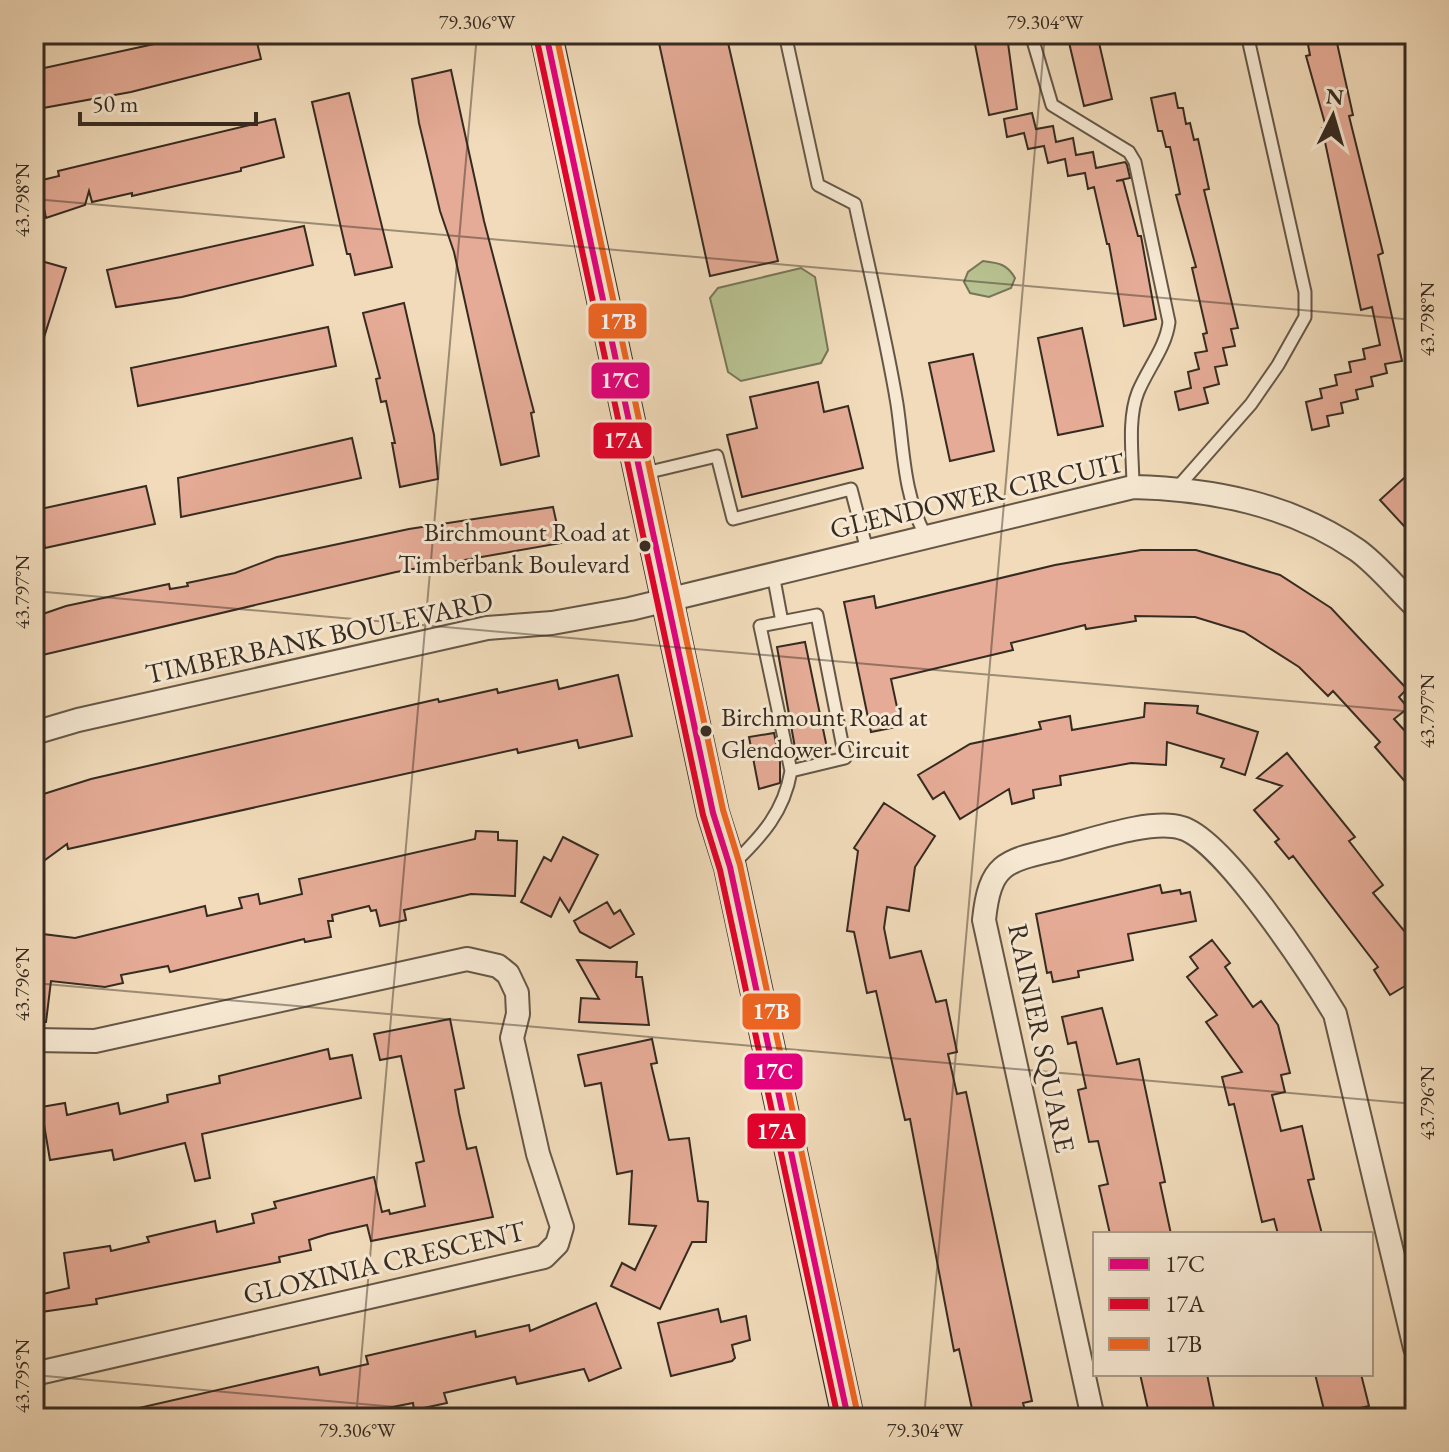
<svg xmlns="http://www.w3.org/2000/svg" width="1449" height="1452" font-family="'EB Garamond',serif">
<rect width="100%" height="100%" fill="#f1dbba"/>
<filter id="stains"><feTurbulence type="fractalNoise" baseFrequency=".0025" numOctaves="4"/><feColorMatrix values="0 0 0 0 .2 0 0 0 0 .09 0 0 0 0 .02 0 0 0 .5 -.17"/></filter>
<radialGradient id="worn" r=".72"><stop offset=".6" stop-color="#630" stop-opacity="0"/><stop offset="1" stop-color="#630" stop-opacity=".3"/></radialGradient>
<path fill="#b8c191" stroke="#777659" stroke-width="2" d="M983,261C999,263 1007,264 1015,278L1011,288L989,297L970,293L964,282L968,272Z
M801,268L815,277L828,350L821,363L741,381L728,372L710,298L718,288Z"/>
<path fill="#e5ab96" stroke="#362b21" stroke-width="2" d="M200,34H255L261,59L131,92L43,108L35,70Z
M657,34H726L778,261L710,276Z
M973,34H1002L1004,43H1008L1017,109L989,115Z
M1067,34H1097L1112,99L1084,106Z
M1306,34H1335L1353,115L1349,116L1383,253L1378,255L1402,361L1385,364L1387,373L1371,377L1373,386L1356,390L1358,399L1341,403L1343,413L1327,416L1329,426L1312,430L1306,402L1322,398L1320,389L1337,385L1335,375L1351,372L1349,362L1365,359L1363,349L1380,345L1372,307L1361,310L1322,128L1326,127L1306,56L1310,55Z
M451,70L484,221L534,412L531,413L539,456L501,465L454,252L440,211L419,123L412,79Z
M349,93L392,267L355,275L350,254H347L312,102Z
M1175,93L1178,108H1183L1186,124L1190,123L1194,140L1198,139L1209,189L1204,190L1238,328L1231,329L1235,346L1223,348L1227,365L1215,367L1219,384L1204,388L1208,403L1179,410L1175,392L1191,388L1188,372L1199,369L1195,353L1207,351L1203,334L1207,333L1192,268L1196,267L1176,195L1180,194L1170,147H1166L1162,131H1158L1151,98Z
M1032,113L1036,129L1053,126L1056,142L1073,138L1076,155L1093,152L1096,168L1125,162L1127,165L1130,178L1116,181L1123,180L1138,236H1141L1156,319L1124,326L1109,244H1107L1094,187L1088,189L1085,173L1068,176L1065,159L1048,163L1044,146L1028,149L1024,133L1007,137L1004,119Z
M275,119L284,157L241,168V171L132,196V193L92,202L89,191L85,205L46,218L38,181L59,176L58,171Z
M304,226L313,265L182,297L116,307L107,270Z
M34,259L66,268L39,353L34,352Z
M404,303L434,435L438,479L400,487L392,443H395L386,401L381,402L376,379L380,378L363,313Z
M328,327L336,366L138,406L131,368Z
M1082,328L1103,426L1058,435L1038,338Z
M973,354L994,451L950,461L929,363Z
M818,382L824,412L848,406L863,468L742,497L727,435L757,428L750,397Z
M352,438L361,478L181,517L178,478Z
M1415,468V538L1380,500Z
M146,486L155,524L45,548L36,510Z
M553,507L561,543L396,572L34,657V617L66,606L169,584L170,589L188,586L187,583L235,573L277,557L409,529Z
M1141,550H1196L1280,575L1331,608L1407,689L1399,697L1408,708L1394,719L1415,742V793L1375,747L1380,742L1333,691L1328,696L1299,667L1244,632L1195,617L1135,616L1136,621L1086,629L1085,625L1011,643L1013,650L891,679L901,726L871,732L844,602L874,596L876,608L1055,565Z
M805,642L828,753L797,759L777,647Z
M618,675L632,736L579,748L577,740L518,753L517,749L68,849L67,844L34,868V797L91,779L438,699L439,702L497,689L498,693L557,680L559,689Z
M1145,703L1198,706L1197,713L1258,732L1245,775L1221,767L1224,759L1167,742L1166,765L1131,763L1060,776L1061,785L1033,790L1034,798L1012,804L1009,789L960,819L944,792L933,799L918,775L970,744L1041,729L1039,722L1070,716L1072,730L1144,717Z
M774,733L780,762V783L759,789L749,737Z
M1287,753L1355,837L1349,841L1383,885L1373,893L1415,944V980L1390,995L1374,970L1378,967L1293,856L1289,859L1275,842L1279,839L1254,810L1282,786L1257,778Z
M884,803L935,836L915,867L909,911L887,907L884,928L890,958L921,951L936,1002L946,1000L957,1052L948,1054L957,1094L966,1092L1032,1401L1023,1403L1027,1418H974L959,1349L954,1351L910,1119L905,1120L876,991L867,993L854,932L847,931L858,851L854,848Z
M476,831L498,832V840L517,841L515,896L471,894L404,910L406,920L380,926L376,910L371,911L369,906L332,915L333,921H328L331,937L305,942L304,939L170,972L168,966L121,975L123,983L105,987L51,981L46,1022H34V933L75,938L205,906L207,916L242,908L239,898L258,894L260,904L302,894L299,879L475,839Z
M563,837L598,855L569,912L560,898L551,917L521,902L544,857L551,861Z
M1160,885L1162,893L1180,890L1181,894L1190,892L1196,921L1128,934L1133,960L1078,971L1079,977L1053,982L1051,972L1047,973L1036,914Z
M607,902L614,914L620,910L634,934L610,948L580,932L574,921Z
M1212,940L1230,963L1225,967L1253,1007L1261,1001L1278,1025L1290,1073L1281,1075L1285,1092L1272,1095L1281,1131L1302,1126L1314,1179L1308,1180L1322,1234H1278L1274,1219L1262,1222L1234,1104L1229,1105L1222,1077L1242,1072L1206,1022L1217,1015L1187,977L1198,968L1190,957Z
M577,960L637,962L636,977H642L649,1025L579,1022L581,998L599,999Z
M1102,1008L1117,1064L1139,1059L1165,1182L1160,1183L1171,1234H1110L1099,1186L1108,1184L1098,1141L1089,1142L1078,1090L1086,1088L1076,1042L1068,1044L1062,1017Z
M450,1019L464,1088L455,1090L459,1113L467,1149L476,1147L493,1217L371,1241L367,1225L328,1234L309,1240L311,1250L279,1257L280,1262L96,1299L97,1304L34,1313V1296L69,1288L64,1253L110,1246L111,1251L149,1242L147,1237L215,1221L217,1232L254,1223L252,1214L276,1208L274,1202L374,1177L382,1212L389,1210L390,1214L425,1206L416,1163L424,1161L401,1056L380,1060L374,1034Z
M652,1039L657,1063L651,1064L669,1140L689,1138L698,1201L708,1202L706,1242H692L660,1309L611,1286L622,1263L635,1270L656,1226L629,1224L632,1171L617,1174L601,1083L585,1086L578,1055Z
M328,1049L330,1059L352,1055L361,1098L202,1134L210,1178L195,1181L185,1143L114,1160L112,1150L50,1160L41,1107L65,1103L67,1115L118,1103L120,1114L168,1102L167,1095L220,1083L219,1076Z
M596,1303L621,1368L589,1381L584,1369L517,1384L515,1377L444,1393L447,1403L414,1410L413,1403L336,1418H131L130,1410L318,1367L320,1375L368,1364L366,1356L475,1331L476,1337L529,1325L530,1331Z
M718,1309L721,1322L746,1316L750,1340L732,1345L735,1358L732,1361L671,1376L658,1323Z
M1140,1374H1207L1216,1418H1150Z
M1315,1374H1361L1369,1406L1360,1408L1362,1418H1326Z"/>
<g fill="none" stroke-linecap="round" stroke-linejoin="round">
<g stroke="#655747" stroke-width="15">
<path id="lane" d="M785,34L818,185L855,204C869,270 886,337 897,404C904,451 903,492 925,535
M1031,34L1052,105L1129,152L1135,162L1169,322C1166,347 1148,368 1138,392C1127,420 1133,457 1133,487
M641,474L717,456L733,519L851,489L867,550
M1177,488L1251,404L1278,365L1305,317V292L1247,34
M773,574L782,622
M733,864C762,836 784,812 791,771L845,758L817,615L760,626L791,771"/>
</g>
<g stroke="#655747" stroke-width="26">
<path id="street" d="M34,733L78,720L487,628L552,623L630,609L1133,487C1212,489 1290,504 1357,550C1378,565 1396,588 1415,606
M34,1040L95,1041L467,959L498,966L508,974L517,993L518,1014L512,1038L538,1154L562,1227L557,1244L544,1257L34,1374
M1093,1418L984,920C990,863 1005,861 1057,849C1089,841 1151,818 1182,828C1224,840 1311,974 1335,1014L1415,1348"/>
</g>
<g stroke="#362b21" stroke-width="34">
<path id="secondary" d="M546,34L713,813L730,867L848,1418"/>
</g>
<use href="#lane" stroke="#f6e8d2" stroke-width="11"/>
<use href="#street" stroke="#f6e8d2" stroke-width="22"/>
<use href="#secondary" stroke="#f6e8d2" stroke-width="30"/>
<g stroke="#f6e8d2" stroke-width="12">
<path id="bus-1" d="M546,34L713,813L730,867L848,1418"/>
</g>
<g stroke="#f6e8d2" stroke-width="12">
<path id="bus-2" d="M536,36L703,815L720,870L838,1418"/>
</g>
<g stroke="#f6e8d2" stroke-width="12">
<path id="bus-3" d="M556,34L723,810L740,865L858,1416"/>
</g>
<use href="#bus-1" stroke="#e5007d" stroke-width="6"/>
<use href="#bus-2" stroke="#e4002b" stroke-width="6"/>
<use href="#bus-3" stroke="#f26522" stroke-width="6"/>
</g>
<path fill="none" stroke="#362b21" stroke-width="2" stroke-opacity="0.45" d="M34,199L1415,320M34,591L1415,712M34,983L1415,1104M34,1375L520,1418M356,1418L477,34M924,1418L1045,34"/>
<g fill="#362b21" stroke="#f6e8d2" stroke-width="3">
<circle cx="645" cy="546" r="7"/>
<circle cx="706" cy="731" r="7"/>
</g>
<g text-anchor="middle" stroke-width="6" stroke-linejoin="round" paint-order="stroke">
<g font-size="26" fill="#362b21" stroke="#f6e8d2" text-anchor="end">
<text x="630" y="541">Birchmount Road at<tspan x="630" dy="32">Timberbank Boulevard</tspan></text>
<text x="721" y="726" text-anchor="start">Birchmount Road at<tspan x="721" dy="32">Glendower Circuit</tspan></text>
</g>
<g font-size="28" fill="#362b21" stroke="#f6e8d2">
<text transform="translate(977 495) rotate(-13)" y="10">GLENDOWER CIRCUIT</text>
<text transform="translate(319 637) rotate(-12)" y="10">TIMBERBANK BOULEVARD</text>
<text transform="translate(1042 1038) rotate(78)" y="10">RAINIER SQUARE</text>
<text transform="translate(384 1262) rotate(-13)" y="10">GLOXINIA CRESCENT</text>
</g>
</g>
<g stroke="#f6e8d2" stroke-width="3">
<rect x="587" y="302" width="61" height="38" rx="8" fill="#f26522"/>
<rect x="590" y="361" width="61" height="39" rx="8" fill="#e5007d"/>
<rect x="592" y="421" width="61" height="39" rx="8" fill="#e4002b"/>
<rect x="741" y="992" width="61" height="39" rx="8" fill="#f26522"/>
<rect x="743" y="1052" width="61" height="39" rx="8" fill="#e5007d"/>
<rect x="746" y="1112" width="61" height="38" rx="8" fill="#e4002b"/>
</g>
<g font-size="22" text-anchor="middle" font-weight="bold" fill="#fff">
<text x="618" y="329">17B</text>
<text x="620" y="388">17C</text>
<text x="623" y="448">17A</text>
<text x="771" y="1019">17B</text>
<text x="774" y="1079">17C</text>
<text x="776" y="1139">17A</text>
</g>
<rect width="1449" height="1452" fill="none" stroke="#f1dbba" stroke-width="88"/>
<rect x="1093" y="1232" width="280" height="144" fill="#f6e8d2" stroke="#a99c8b" stroke-width="2"/>
<rect x="1109" y="1258" width="40" height="12" fill="#e5007d" stroke="#a99c8b" stroke-width="2"/>
<text x="1165" y="1272" font-size="24" fill="#362b21">17C</text>
<rect x="1109" y="1298" width="40" height="12" fill="#e4002b" stroke="#a99c8b" stroke-width="2"/>
<text x="1165" y="1312" font-size="24" fill="#362b21">17A</text>
<rect x="1109" y="1338" width="40" height="12" fill="#f26522" stroke="#a99c8b" stroke-width="2"/>
<text x="1165" y="1352" font-size="24" fill="#362b21">17B</text>
<g transform="translate(1333 116) rotate(5)" stroke="#f6e8d2" stroke-width="6" paint-order="stroke">
<path d="M0-6L14 30L0 20L-14 30Z" fill="#362b21"/>
<text y="-12" font-size="22" font-weight="bold" text-anchor="middle" fill="#362b21">N</text>
</g>
<path d="M80 112v12h176v-12" fill="none" stroke="#362b21" stroke-width="4"/>
<text x="92" y="112" font-size="24" fill="#362b21" stroke="#f6e8d2" stroke-width="6" paint-order="stroke">50 m</text>
<rect x="44" y="44" width="1361" height="1364" fill="none" stroke="#362b21" stroke-width="3"/>
<g font-size="20" text-anchor="middle" fill="#362b21">
<text x="477" y="29">79.306°W</text>
<text x="1045" y="29">79.304°W</text>
<text transform="translate(22 200) rotate(-90)" y="7">43.798°N</text>
<text transform="translate(1427 319) rotate(-90)" y="7">43.798°N</text>
<text transform="translate(22 592) rotate(-90)" y="7">43.797°N</text>
<text transform="translate(1427 711) rotate(-90)" y="7">43.797°N</text>
<text transform="translate(22 984) rotate(-90)" y="7">43.796°N</text>
<text transform="translate(1427 1103) rotate(-90)" y="7">43.796°N</text>
<text transform="translate(22 1376) rotate(-90)" y="7">43.795°N</text>
<text x="357" y="1437">79.306°W</text>
<text x="925" y="1437">79.304°W</text>
</g>
<rect width="100%" height="100%" filter="url(#stains)"/>
<rect width="100%" height="100%" fill="url(#worn)"/>
</svg>
